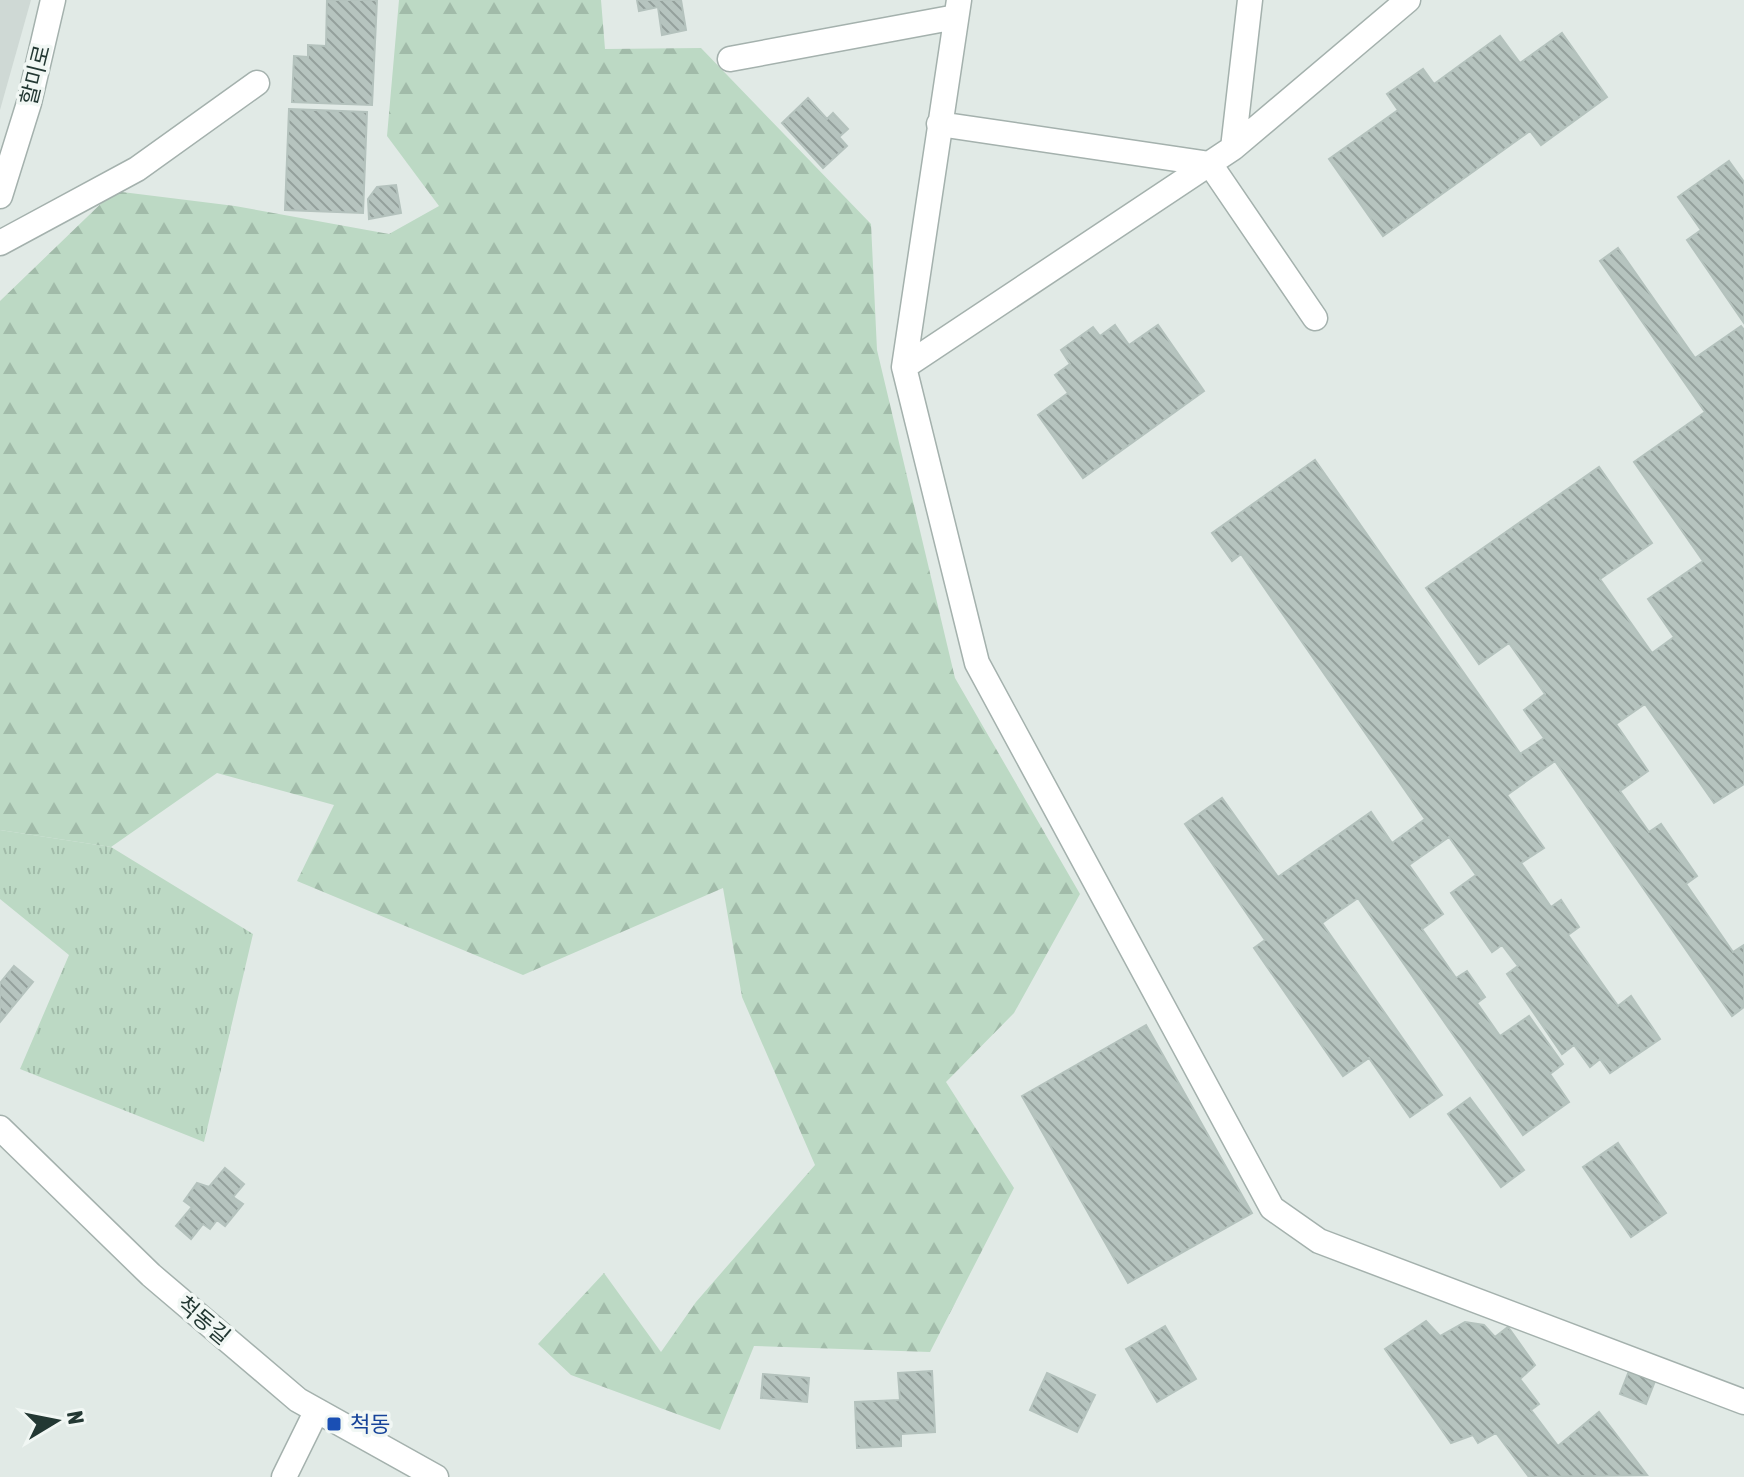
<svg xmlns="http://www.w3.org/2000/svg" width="1744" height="1477" font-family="'Asap Condensed','Noto Sans KR',sans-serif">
<defs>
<pattern id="grass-tufts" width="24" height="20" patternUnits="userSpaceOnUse" patternTransform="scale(2)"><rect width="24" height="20" fill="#bcd9c4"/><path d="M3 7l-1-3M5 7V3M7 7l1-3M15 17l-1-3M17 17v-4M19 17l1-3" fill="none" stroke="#a1bba9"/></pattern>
<pattern id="forest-firs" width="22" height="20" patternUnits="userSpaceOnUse" patternTransform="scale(2)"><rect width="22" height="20" fill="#bcd9c4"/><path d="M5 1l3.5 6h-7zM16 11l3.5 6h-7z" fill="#a1bba9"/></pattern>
<pattern id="building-back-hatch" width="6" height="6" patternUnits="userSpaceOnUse" patternTransform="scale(2)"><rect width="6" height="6" fill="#b6c4bf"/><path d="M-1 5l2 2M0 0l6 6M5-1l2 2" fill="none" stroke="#94a09c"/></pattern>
</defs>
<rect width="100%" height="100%" fill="#e1eae6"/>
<path fill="#cfd9d5" d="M0,0H31L0,110Z"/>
<path fill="url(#grass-tufts)" d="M0,830L111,847L253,934L204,1142L20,1069L69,955L0,899Z"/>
<path fill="url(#forest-firs)" d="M399,0H601L605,49L701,48L871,224L877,350L955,678L1080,894L1014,1013L946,1082L1014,1188L930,1352L754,1346L720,1430L571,1375L538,1344L604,1273L661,1352L696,1302L815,1165L742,997L723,888L523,975L297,881L334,805L217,773L111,847L0,830V301L114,191L235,206L389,234L439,206L387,136Z"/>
<path fill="url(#building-back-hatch)" stroke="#b4c2bd" stroke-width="2" d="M327,0H377L372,105L292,102L294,56L308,57V45L326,46Z
M637,0H681L686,30L662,35L658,7L639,11Z
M1562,33L1607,97L1541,145L1530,131L1383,236L1329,159L1398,110L1387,94L1423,69L1434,84L1500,36L1520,63Z
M808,98L827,119L833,113L848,129L839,137L847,146L823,168L782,123Z
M289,109L367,112L363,213L285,210Z
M1729,161L1744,182V323L1687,240L1701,230L1678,197Z
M396,185L401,213L369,219L368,199L377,187Z
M1618,248L1695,358L1741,326L1744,330V784L1714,803L1645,704L1616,724L1648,771L1620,791L1649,832L1661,824L1697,876L1686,884L1733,952L1744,945V1007L1732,1016L1555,761L1535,775L1520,754L1544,738L1524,710L1545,694L1509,643L1479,664L1426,588L1599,467L1652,543L1600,579L1652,653L1674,637L1648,599L1703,561L1634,462L1705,412L1600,261Z
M1115,325L1129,345L1158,325L1204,391L1083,478L1038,415L1068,393L1055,375L1070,364L1061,350L1093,327L1100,336Z
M1315,460L1535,775L1507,795L1544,848L1521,863L1551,907L1561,900L1579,927L1568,935L1618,1006L1631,996L1660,1039L1610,1073L1600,1059L1590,1067L1574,1045L1562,1054L1507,974L1518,966L1502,945L1492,952L1451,893L1476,875L1449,837L1409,865L1443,914L1422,929L1456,978L1467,971L1485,997L1477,1003L1500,1036L1529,1016L1563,1064L1550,1074L1569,1102L1523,1135L1358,898L1322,923L1442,1095L1410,1117L1369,1058L1343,1076L1254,948L1265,940L1185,824L1222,798L1278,877L1371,812L1392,843L1425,819L1241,554L1232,561L1212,533Z
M14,966L33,982L0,1022V983Z
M1146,1025L1252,1213L1128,1283L1022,1096Z
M1470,1098L1524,1170L1501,1187L1448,1114Z
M1618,1143L1666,1213L1631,1237L1583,1167Z
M225,1168L244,1184L233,1197L243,1204L225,1226L217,1220L210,1229L203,1224L191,1239L176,1226L192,1207L184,1201L197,1183L209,1187Z
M1426,1321L1440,1336L1465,1322L1484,1325L1495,1337L1508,1327L1535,1365L1520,1379L1539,1404L1531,1410L1558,1446L1599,1412L1647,1475L1529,1477L1496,1433L1478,1443L1473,1435L1451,1443L1385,1349Z
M1165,1326L1196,1379L1157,1402L1126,1349Z
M932,1371L935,1432L901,1434V1446L857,1448L855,1402L900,1400L898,1373Z
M1629,1371L1655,1381L1646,1404L1620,1394Z
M1047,1373L1095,1395L1077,1432L1030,1410Z
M763,1374L809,1378L807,1402L761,1398Z"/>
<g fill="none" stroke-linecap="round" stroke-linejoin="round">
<g stroke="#a4b1ad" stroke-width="27">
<path id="minor" d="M959,0L904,367L977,663L1272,1208L1319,1241L1744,1402
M730,59L956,17
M939,124L1210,164L1315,318
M1233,148L1408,0
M0,196L29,103L53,0
M0,243L137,169L257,83
M904,367L1233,148L1250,0
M0,1128L151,1275L298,1400L436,1477
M284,1477L316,1412"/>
</g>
<use href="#minor" stroke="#fff" stroke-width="24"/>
</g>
<rect fill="#1a4fb4" stroke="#f1f7f4" stroke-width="3" x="326" y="1416" width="16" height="16" rx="4"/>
<g text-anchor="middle" stroke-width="7" stroke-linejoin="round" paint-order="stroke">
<g font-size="22" fill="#233833" stroke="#f1f7f4">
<text transform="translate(35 75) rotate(-76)" y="8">할미로</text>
<text transform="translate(204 1320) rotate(40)" y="8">척동길</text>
</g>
<g font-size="22" fill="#164399" stroke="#f1f7f4" text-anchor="start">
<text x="350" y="1432">척동</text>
</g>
</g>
<g transform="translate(56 1421) rotate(80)" stroke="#f1f7f4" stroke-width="6" paint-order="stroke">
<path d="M0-6L14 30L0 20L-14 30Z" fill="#233833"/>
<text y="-12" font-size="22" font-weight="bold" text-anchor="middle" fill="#233833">N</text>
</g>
</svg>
